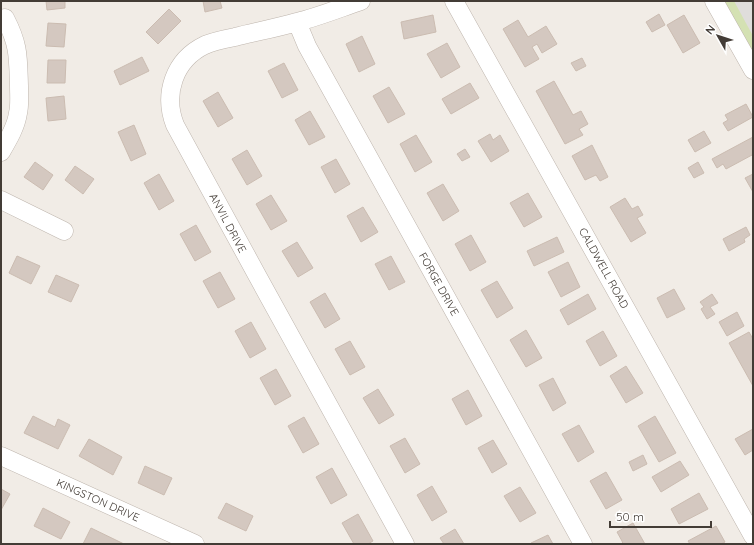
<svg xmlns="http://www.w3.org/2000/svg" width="754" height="545" font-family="Quicksand,sans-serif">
<rect width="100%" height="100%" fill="#f1ece6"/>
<path fill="#d4e1b3" d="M724,1H753V53Z"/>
<path fill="#dfdddb" d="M734,1H753V36Z"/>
<path fill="#d4c8c0" stroke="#cbbcb1" d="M46,1H65V8L47,10Z
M203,1H220L222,8L205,12Z
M169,9L181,21L158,44L146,32Z
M659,14L665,25L652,32L646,22Z
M433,15L436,32L404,39L401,22Z
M684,15L700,43L683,53L667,25Z
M518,20L528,37L546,26L557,44L542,53L537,44L532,47L539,59L525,67L503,29Z
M48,23L66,24L64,47L46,46Z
M362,36L375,64L359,72L346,44Z
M447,43L460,67L441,78L427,54Z
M142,57L149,71L120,85L114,71Z
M582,58L586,66L576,71L571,63Z
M48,60H66L65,83H47Z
M284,63L298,90L282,98L268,71Z
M554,81L573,115L581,111L588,124L579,129L583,135L565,144L536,91Z
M470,83L479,98L451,114L442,99Z
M389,87L405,114L388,123L373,96Z
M218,92L233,118L218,127L203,101Z
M64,96L66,119L48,121L46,98Z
M746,104L753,117L728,131L723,123L728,120L725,115Z
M310,111L325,137L309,145L295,120Z
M134,125L146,154L131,161L118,132Z
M704,131L711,143L695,152L688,140Z
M490,134L493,140L500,135L509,151L491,162L478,141Z
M416,135L432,162L415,172L400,144Z
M753,137V157L752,155L726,169L723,164L717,168L712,159Z
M592,145L608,177L600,181L596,175L585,180L572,156Z
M465,149L470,157L462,161L457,154Z
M247,150L262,176L247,185L232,159Z
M336,159L350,184L335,193L321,167Z
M35,162L53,175L43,190L24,177Z
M698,162L704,173L694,178L688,168Z
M75,166L94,179L83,194L65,180Z
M159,174L174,201L159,210L144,183Z
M753,174V192L745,178Z
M443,184L459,211L443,221L427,193Z
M528,193L542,217L524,227L510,203Z
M271,195L287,221L271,230L256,204Z
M625,198L632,209L638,206L643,215L637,218L646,233L631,242L610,207Z
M363,207L378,232L361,242L347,216Z
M196,225L211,252L195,261L180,234Z
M746,227L750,235L744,239L745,242L729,251L723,239Z
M471,235L486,262L470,271L455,244Z
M557,237L564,252L534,266L527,251Z
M297,242L313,268L298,277L282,251Z
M17,256L40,266L31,284L9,273Z
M391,256L405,282L389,290L375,264Z
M568,262L580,287L561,297L548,272Z
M220,272L235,299L218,308L203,281Z
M56,275L79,285L71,302L48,292Z
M497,281L513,308L497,318L481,290Z
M674,289L685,309L667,318L657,298Z
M325,293L340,319L325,328L310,302Z
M588,294L596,309L568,325L560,310Z
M712,294L718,303L710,307L715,314L707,319L701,309L704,307L700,302Z
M737,312L744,326L727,336L719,322Z
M251,322L266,349L250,358L235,331Z
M526,330L542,358L526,367L510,340Z
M603,331L617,356L600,366L586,341Z
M749,332L753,339V386L729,343Z
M350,341L365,367L350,375L335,349Z
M626,366L643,393L626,403L610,376Z
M276,369L291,396L275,405L260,378Z
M553,378L566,403L553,411L539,385Z
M378,389L394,415L379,424L363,398Z
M468,390L482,416L466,425L452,399Z
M33,416L55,427L58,419L70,425L58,449L24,433Z
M655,416L676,453L659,462L638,426Z
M304,417L319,444L303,453L288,426Z
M579,425L594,452L578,462L562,434Z
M753,429V450L745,455L735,439Z
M405,438L420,464L405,473L390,446Z
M89,439L122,457L113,475L79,456Z
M493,440L507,464L492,473L478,448Z
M643,455L647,464L633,471L629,462Z
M680,461L689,475L661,492L652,477Z
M145,466L172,478L164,495L138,483Z
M332,468L347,495L331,504L316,477Z
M606,472L622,500L606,509L590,481Z
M432,486L447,512L432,521L417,495Z
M520,487L536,513L520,522L504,496Z
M1,489L10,494L1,510Z
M699,493L708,509L679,524L671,509Z
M226,503L253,516L246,531L218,518Z
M43,508L70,522L61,539L34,526Z
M358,514L373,541L368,544H354L342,523Z
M633,523L645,544H623L622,541L617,532Z
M716,526L725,542L721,544H690L688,541Z
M91,528L124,544H83Z
M455,529L464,544H444L440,538Z
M548,535L553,544H532L531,543Z"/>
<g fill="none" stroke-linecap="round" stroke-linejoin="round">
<g stroke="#beb5ad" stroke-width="19">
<path id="minor" d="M361,1C340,8 318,17 297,22C276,28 255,32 235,37C225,39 214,41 205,45C174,60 163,94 175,125L258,277L405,544
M454,1L753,536
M714,1L753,70
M297,22L307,46L583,544
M1,152C8,140 16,127 18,113C20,105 19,95 19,86C18,56 19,45 5,18
M1,200L64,231
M1,456L195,544"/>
</g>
<use href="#minor" stroke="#fff" stroke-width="18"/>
</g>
<g text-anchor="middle" stroke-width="3.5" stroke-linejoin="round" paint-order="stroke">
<g font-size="11" fill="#433c36" stroke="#fff">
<text transform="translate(228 223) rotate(62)" y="4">ANVIL DRIVE</text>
<text transform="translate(604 268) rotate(61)" y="4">CALDWELL ROAD</text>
<text transform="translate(439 284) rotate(61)" y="4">FORGE DRIVE</text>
<text transform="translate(98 500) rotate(24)" y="4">KINGSTON DRIVE</text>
</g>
</g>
<rect width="754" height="545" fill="none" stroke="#433c36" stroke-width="4"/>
<g transform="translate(718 36) rotate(309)" stroke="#ffffff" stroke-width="3" paint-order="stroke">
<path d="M0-3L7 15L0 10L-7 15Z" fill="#433c36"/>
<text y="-6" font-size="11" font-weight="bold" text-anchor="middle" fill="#433c36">N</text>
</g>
<path d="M610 521v6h101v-6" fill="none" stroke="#433c36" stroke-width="2"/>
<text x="616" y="521" font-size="12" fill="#433c36" stroke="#ffffff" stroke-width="3" paint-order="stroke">50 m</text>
</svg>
